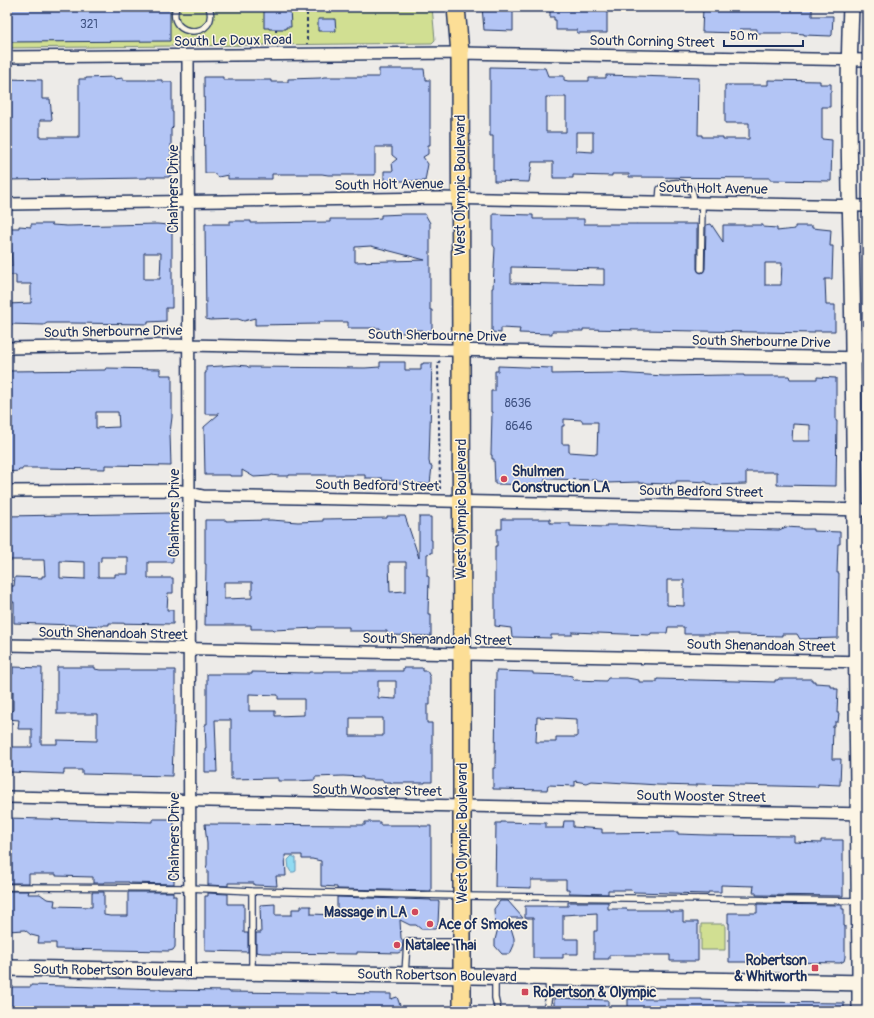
<svg xmlns="http://www.w3.org/2000/svg" width="874" height="1018" font-family="Pangolin,sans-serif">
<rect width="100%" height="100%" fill="#edebe8"/>
<filter id="ink" filterUnits="userSpaceOnUse"><feTurbulence type="fractalNoise" baseFrequency=".025" numOctaves="2"/><feDisplacementMap in="SourceGraphic" scale="8" xChannelSelector="R" yChannelSelector="G"/><feConvolveMatrix kernelMatrix="1 2 1 2 8 2 1 2 1" color-interpolation-filters="sRGB"/></filter>
<g filter="url(#ink)">
<path fill="#d1df92" stroke="#768778" d="M7,7H432L435,40L432,43L7,48Z
M701,924H725V950H701Z"/>
<path fill="#91dbf2" stroke="#6296b7" d="M292,856L296,858V871L294,872H291L289,869L288,860Z"/>
<path fill="#b3c5f5" stroke="#1b2f5e" fill-rule="evenodd" d="M7,7H170V41L7,42Z
M264,7H290L291,27H286V29H269V28H264Z
M482,7H513V31L484,30Z
M550,7H607V33H577V30H556V20H554V17H550Z
M703,7H812V16H833L832,35L831,36L804,35V34L793,33H757V29H740V33L702,32Z
M318,19H335L336,31H318Z
M490,67L545,68L548,76H564V80L568,81H589V78H606V75L699,78L698,135H702V137H723V139H749V123H725V85H768V80L820,81V84H831V92H830V107H822V139L832,140L831,181L770,180V178L629,177V174H612V176L573,175V178H553V162H532L529,182L494,181V170H493V136H490ZM546,97H566V132H546ZM576,132H593V152L576,151Z
M379,69H424L425,77H426V80H430V145H428V154L423,157L428,164L425,181H384V171H393L392,163L397,159L392,155V147H375V175H328L322,174H272V179H228V175L218,177L213,173H205L204,77H223V80H271V82H288V79L320,78L324,77H379Z
M114,77V79L123,78V80H162V82H172V112H173V127L171,129V176H169V177H147V178L7,180L8,79L42,80V99H50L52,119L51,120H40V137H79V79H86V78Z
M405,214H425L430,223V310H432V333H423V330H405V333L380,332V328H348V322H318L319,324L255,325V318L244,321L238,319L210,320L206,319L205,224H230V221H251V223L330,222V219H369L381,218V215ZM371,246L425,260L355,262V247Z
M493,214L533,215V219H584V224H697V269L698,271L701,273L703,272L705,269L706,225L711,224L723,242V225H763V227L777,228V231L795,229V226H812V228L831,230L830,246H833L832,279H825L826,305H835V331H814V333L583,329V331H552V334L519,333L520,329L501,328V333L492,332V288H493L495,248L493,245ZM765,263H782L781,285H765ZM511,267L604,269V285L511,283Z
M31,224H52V225L67,226L157,224L168,225V226H172V308H166V321L148,322V324L70,323H47L44,325L8,324L7,304L31,303V284H16V275H7V267L12,266L10,228H19V226L31,227ZM144,253H161L160,279H144Z
M380,362H405V370H421V364H423V363H432L429,461L430,466H432L430,484L398,483V481L382,480V478H365V475H289V476H278L272,475L270,476L254,477L242,470V476H230V475H205L204,427L219,414H205V373H206V367L236,365L247,366L248,367L365,368L380,367Z
M498,366L552,368V374L616,373L664,376L725,375H744V376H789L790,379H817V377L836,378V421H837L836,486L777,485V472H746V484L711,485V484L707,483V482L688,481H676V483H671V484L639,483V482L607,483V482L597,481V480L545,479L544,485L495,484L494,459H492V455H491L492,412H491V391H495V371H498ZM564,419L582,420V422H598L597,454L569,452V444H562V426H564ZM793,424L810,425V441H792Z
M106,368L160,369V375H172V417L170,433L171,466L105,465V469L38,468H22V470H18L19,471L7,472V371L105,370ZM96,412H118L119,427L96,428Z
M172,513L173,562H148V578H173V593H168L167,610H173V624L109,623V625H103V626L14,623V602H7V586H14L15,577L42,578V576H45L44,560H7V516ZM101,557H128V574H115V577H98V562L101,561ZM60,561L85,562V579L60,578Z
M387,516H405L419,558V517H431V540H432V553L427,554V576L429,577L428,614H431V636L389,635L387,634V631H349V627H317L316,628L274,630L273,629H251V625H205L206,564H205V520H226V521L271,520L298,522L323,521V519L387,518ZM389,562H406V591L390,592ZM224,582H252V598L224,599Z
M502,519H550V523H570V526L606,527V525H624L649,527L779,530L786,527L802,528V529H813V531L840,532V544H838L837,573H839L838,638L800,639L797,634H782V636L738,635V634H684V627H668L667,633H651V634L649,635L572,632V635H551V638L512,637L511,628L495,626V546H497V529H502ZM667,580H684V606L667,605Z
M13,667L42,668L41,744H57V740L97,741V714H57V667H95V669L100,670H175V723H174L172,776L82,774V770H64V774L9,772L12,747H32V729H18L19,720L7,719V711H13V691H7V674H13Z
M403,668H423V671H427L430,677V705H427V723H432V782H425V783H391V782H383V780H369L363,779V777L343,776L315,777V780L296,781H278V778L231,779V720H215L217,772H205V748H206L205,724H207V674H252V672L309,673V672H323V671H403ZM378,681H396V699L378,698ZM249,694L278,695V699H304V715L275,716V711H249ZM350,718H383V736H350Z
M496,671L533,672V674L567,675L572,676L573,680L606,681L608,678H627L639,680V682H657V679L775,682V680H778V679H812V681H815V683L830,684V687H835V689H838L837,713H839L838,722H835V726H833L832,759H841L840,785L818,784V787L697,784V786L658,785L609,782L591,781L586,783L575,781V786L548,785L547,790L493,789V768H495ZM537,717L577,719V737H556V742H536Z
M7,818L153,822V819H174V884L129,883V882H104V883H93V877L56,876V874H29V883H7Z
M564,821H573V827L602,829V833L678,832V834L707,835L794,836V842L821,843V840H843V896L756,895V893H753L754,886L721,885V892H708V894L634,892L632,890H608V894L569,893V889H566V880H531V888L495,887L496,823H501V822L546,823V828H563Z
M365,822H380V825H420V826H431V891L337,889V887L321,886V861L312,859H302V855H285L286,876H276L277,886L254,885V883H228V886L208,885V870L206,868L207,865V844L205,824L365,825Z
M7,891H29L28,894H40L47,899L55,900L54,906L92,907V892H104V915L110,916H128V892H173V896H176L175,947L173,950L169,951L56,949V943H38L39,937L31,935L25,930L7,931Z
M208,893L228,894V904H244V933H248V952L205,951V896H208Z
M337,897L431,900V901H439L438,924L435,929H421L416,925H410L400,920L401,938L403,941L402,951L398,953L357,952V954L262,953L256,952V933H261L260,905L275,904V915H292V909H301V906H311V914L337,915Z
M500,901H508L523,918H508L514,938V945L510,954H502L495,946V940L498,928H495L494,909Z
M568,902H608V909H627V910H669V912H683V922H698V961H670V955H609V959H594V931H597V913L563,915V939H578V954H563V958H533V918H525V906H568Z
M757,904L842,905V909H844V926H845V957L844,961L840,963L786,962V959H765V962H729V923H728V913H757Z
M31,985L160,989V990L229,991V992L391,994V999L397,997L401,1008L392,1011H7V987H31Z
M554,998L608,1000V1011H554Z
M628,999H702V1000L743,1002L844,1003V1011H628Z"/>
<g fill="none" stroke-linecap="round" stroke-linejoin="round">
<g stroke="#1b2f5e" stroke-width="8">
<path id="lane" d="M176,7C166,39 220,39 209,7
M659,202L660,189C668,182 685,179 691,190C694,194 693,198 694,203
M701,269L702,203
M7,887L189,888L252,891L462,896L867,901
M252,891V972
M405,974L407,942H460
M495,978V998L498,1011
M546,1011L549,996L548,977"/>
</g>
<g stroke="#1b2f5e" stroke-width="14">
<path id="street" d="M188,56L190,971
M7,57L460,53L867,60
M7,204L440,198L867,206
M7,348L188,345L867,358
M7,491L177,490L203,496L867,510
M7,645L867,662
M7,797L867,814"/>
</g>
<g stroke="#1b2f5e" stroke-width="18">
<path id="secondary" d="M851,7C846,120 852,234 853,347C854,552 856,757 860,961V1011
M7,968L867,983"/>
</g>
<g stroke="#1b2f5e" stroke-width="20">
<path id="primary" d="M456,7L460,53L462,654V1011"/>
</g>
<path stroke="#1b2f5e" stroke-width="2" stroke-dasharray="3 3" stroke-linecap="butt" d="M307,7V44
M276,29V45
M440,361L438,363L440,489L441,490"/>
<use href="#lane" stroke="#fcf5e5" stroke-width="5.5"/>
<use href="#street" stroke="#fcf5e5" stroke-width="11"/>
<use href="#secondary" stroke="#fcf5e5" stroke-width="15"/>
<use href="#primary" stroke="#fcde96" stroke-width="17"/>
</g>
</g>
<g fill="#d1495b" stroke="#fcf5e5" stroke-width="1.5">
<circle cx="504" cy="479" r="4"/>
<circle cx="415" cy="912" r="4"/>
<circle cx="430" cy="924" r="4"/>
<circle cx="397" cy="945" r="4"/>
<rect x="811" y="964" width="8" height="8" rx="2"/>
<rect x="521" y="988" width="8" height="8" rx="2"/>
</g>
<g text-anchor="middle" stroke-width="3" stroke-linejoin="round" paint-order="stroke">
<g font-size="12" fill="#415484">
<text x="89" y="28">321</text>
<text x="518" y="407">8636</text>
<text x="519" y="430">8646</text>
</g>
<g font-size="14" fill="#1b2f5e" stroke="#fcf5e5">
<text transform="translate(233 40) rotate(-1)" y="5">South Le Doux Road</text>
<text transform="translate(652 41) rotate(1)" y="5">South Corning Street</text>
<text transform="translate(389 184) rotate(-1)" y="5">South Holt Avenue</text>
<text transform="translate(460 185) rotate(-90)" y="5">West Olympic Boulevard</text>
<text transform="translate(713 188) rotate(1)" y="5">South Holt Avenue</text>
<text transform="translate(173 189) rotate(-90)" y="5">Chalmers Drive</text>
<text transform="translate(113 331) rotate(-1)" y="5">South Sherbourne Drive</text>
<text transform="translate(437 335) rotate(1)" y="5">South Sherbourne Drive</text>
<text transform="translate(761 341) rotate(1)" y="5">South Sherbourne Drive</text>
<text transform="translate(377 485) rotate(1)" y="5">South Bedford Street</text>
<text transform="translate(701 491) rotate(1)" y="5">South Bedford Street</text>
<text transform="translate(461 509) rotate(-90)" y="5">West Olympic Boulevard</text>
<text transform="translate(174 513) rotate(-90)" y="5">Chalmers Drive</text>
<text transform="translate(113 633) rotate(1)" y="5">South Shenandoah Street</text>
<text transform="translate(437 639) rotate(1)" y="5">South Shenandoah Street</text>
<text transform="translate(761 645) rotate(1)" y="5">South Shenandoah Street</text>
<text transform="translate(377 790) rotate(1)" y="5">South Wooster Street</text>
<text transform="translate(701 796) rotate(1)" y="5">South Wooster Street</text>
<text transform="translate(462 833) rotate(-90)" y="5">West Olympic Boulevard</text>
<text transform="translate(174 837) rotate(-90)" y="5">Chalmers Drive</text>
<text transform="translate(113 970) rotate(1)" y="5">South Robertson Boulevard</text>
<text transform="translate(437 975) rotate(1)" y="5">South Robertson Boulevard</text>
</g>
<g font-size="14" font-weight="bold" fill="#1b2f5e" stroke="#fcf5e5" text-anchor="start">
<text x="512" y="476">Shulmen<tspan x="512" dy="16">Construction LA</tspan></text>
<text x="407" y="917" text-anchor="end">Massage in LA</text>
<text x="438" y="929">Ace of Smokes</text>
<text x="405" y="950">Natalee Thai</text>
<text x="807" y="965" text-anchor="end">Robertson<tspan x="807" dy="16">&amp; Whitworth</tspan></text>
<text x="533" y="997">Robertson &amp; Olympic</text>
</g>
</g>
<rect width="874" height="1018" fill="none" stroke="#fcf5e5" stroke-width="24"/>
<rect x="12" y="12" width="850" height="994" fill="none" stroke="#1b2f5e" stroke-width="1.5" filter="url(#ink)"/>
<path d="M724 40v6h79v-6" fill="none" stroke="#1b2f5e" stroke-width="2"/>
<text x="730" y="40" font-size="12" fill="#1b2f5e" stroke="#fcf5e5" stroke-width="3" paint-order="stroke">50 m</text>
</svg>
